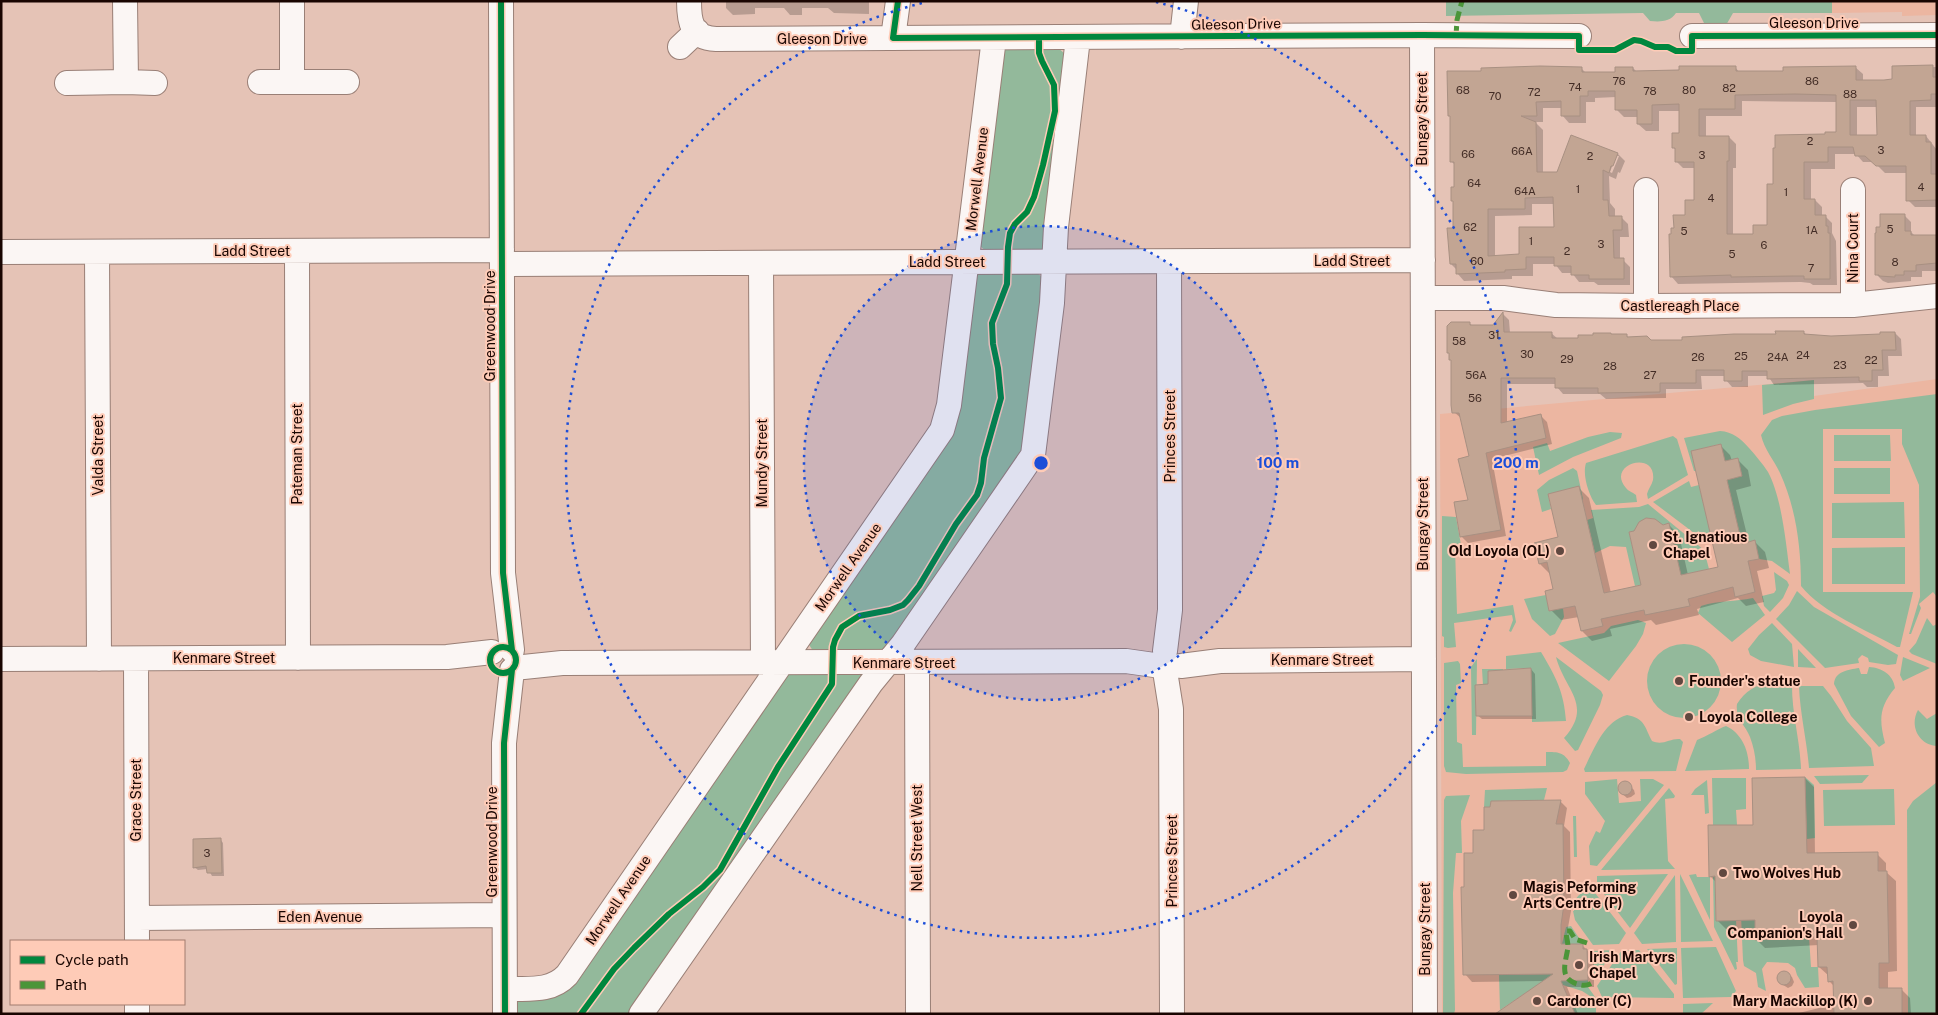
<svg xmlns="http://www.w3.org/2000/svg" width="1938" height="1015" font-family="'Public Sans',sans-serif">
<rect width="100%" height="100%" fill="#e5c3b6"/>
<path fill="#ecb6a1" d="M1832,1H1937V15L1902,16V12L1832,13Z
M1937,379V1014H1442L1440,414L1814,380V396Z"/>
<path fill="#93b99b" d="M1446,1H1832V13H1733L1725,27H1706L1699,13H1676C1670,22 1660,22 1650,21L1643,13L1446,16Z
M1057,47L1065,54L1044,247L1041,250L987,252L980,246L1003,51L1006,49Z
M983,272L1037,273L1042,277L1030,445L887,651H813L808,643L942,441L972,279L977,274Z
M1814,380V399L1793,404L1763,415L1762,385Z
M1937,394V597L1933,592L1919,604L1921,608L1911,634H1909L1920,597L1919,485L1902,444V429H1823V592H1913L1900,647H1897C1866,630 1823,613 1801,586C1801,547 1796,508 1780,473C1774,460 1764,449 1761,435L1772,420L1782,416L1815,410Z
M1720,431C1733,432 1740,438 1749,448C1756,456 1762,463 1768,472C1782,498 1786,544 1790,574L1772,561L1759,559L1755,541L1742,544L1727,480L1742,476L1738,459L1725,461L1720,444L1692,451L1696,471H1694L1684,438Z
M1610,432L1622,433L1621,438L1573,457L1539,475L1533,447L1547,443L1550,451L1588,437Z
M1834,435H1890L1891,461H1834Z
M1673,436L1677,439L1688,475L1648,499L1647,494C1648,489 1652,485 1653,480C1657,449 1605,464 1626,488C1628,491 1632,492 1636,495L1637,502L1596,505C1589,496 1582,475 1586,463Z
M1573,468L1577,471L1583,499V503L1579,487L1548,494L1551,509L1542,512L1537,490L1549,480Z
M1834,468H1890V494H1834Z
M1689,481L1691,487L1699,485L1711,533L1698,536L1653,502Z
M1904,502L1905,538H1832V503Z
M1648,504L1704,550L1709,569L1673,577L1679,567L1669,524L1661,525L1655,519L1646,518L1636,531L1629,532L1639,576L1648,583L1635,586L1626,547L1610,546L1595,553L1587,520L1593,518L1591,510L1639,507Z
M1442,516L1456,517L1461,545L1455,547L1457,614L1513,605L1516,622L1511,632L1509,631L1513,620L1512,615L1454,623L1456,647L1448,648L1444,647V637L1442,636Z
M1905,547V584H1832V548Z
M1774,572L1787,581L1789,585L1783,598L1770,612L1764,606L1762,596L1774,593L1776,590Z
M1797,591L1814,607L1898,655L1896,664L1888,665L1869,662L1868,658L1862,655L1858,659L1859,663L1825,668L1776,619L1789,605Z
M1546,595L1549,611L1563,608L1564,617L1555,634L1550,636L1532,619L1524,599Z
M1753,598L1765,615L1732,642L1698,613L1701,606C1720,600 1734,602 1753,598Z
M1927,618L1933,626L1937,624V664L1912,654L1909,651L1916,643Z
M1638,620L1646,623L1643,634L1636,646L1609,681L1558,643L1604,633L1611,626Z
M1772,623L1792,644L1794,667L1761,661L1750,655L1748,649L1759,635Z
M1647 681a37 37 0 1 1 74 0a37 37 0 1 1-74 0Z
M1798,649L1816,668L1798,667Z
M1541,652C1556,677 1564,692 1566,721L1532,722L1531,668L1506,669V656Z
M1556,657L1601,691L1603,695L1600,705L1578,750L1575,751L1564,738C1594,705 1564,689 1556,657Z
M1903,657L1930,668L1903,681L1900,675Z
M1477,659L1476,735H1472L1471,667Z
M1458,661L1460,664L1461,683L1456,685L1457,742L1462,744L1463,767L1546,766V752C1558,752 1564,752 1570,763L1567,770L1563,772L1466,774L1446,772L1444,766V663Z
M1869,667C1882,668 1893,674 1895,688C1879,707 1879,720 1885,743L1879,747L1851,716L1834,684C1835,671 1848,670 1859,668L1861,674H1867Z
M1482,669H1503V671H1488V688L1483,685Z
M860,672L863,675L636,1014H516L517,1003L520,999L545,995L785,674Z
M1771,682L1792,686C1792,714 1800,740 1801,769L1756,770C1756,758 1754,748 1750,737C1745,725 1735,718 1737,704C1745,691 1756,685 1771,682Z
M1799,686H1823L1831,696L1847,721L1871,748L1874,766L1809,768C1807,741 1800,714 1799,686Z
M1918,710L1927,719L1937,713V746C1919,745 1909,726 1918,710Z
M1627,715C1645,718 1645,728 1652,741C1663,746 1670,738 1680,739L1683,742L1676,771L1585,772L1584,769C1594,749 1604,721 1627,715Z
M1726,726C1743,734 1749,752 1749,769L1685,771L1697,740C1708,736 1717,729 1726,726Z
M1869,775L1862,783L1820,784L1814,776Z
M1805,777L1814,785L1815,838L1807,839Z
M1712,778H1746V809L1736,810L1737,825H1713Z
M1617,779L1619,803L1641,801L1640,779H1653L1664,785L1597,866L1590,865L1589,846L1596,831L1600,833L1605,821L1585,794V782Z
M1707,780L1709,813L1705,814L1704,795H1691L1695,789Z
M1937,782V1014H1908L1907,810L1913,801Z
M1547,788L1544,800L1491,801L1490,807H1484L1485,790Z
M1669,788L1675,796L1674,798L1665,799L1668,861L1675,869L1601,870Z
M1894,789L1895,825L1824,826L1823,790Z
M1470,795L1461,821L1462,853H1456L1453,893L1455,1010L1454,1014H1443L1444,800L1446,796Z
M1573,816H1576L1577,857H1574Z
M1668,874L1630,928L1597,885V876Z
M1680,874L1713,941L1681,942Z
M1696,874L1697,877H1710V920L1689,875Z
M1675,875L1676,942L1642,944L1634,933Z
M1715,876L1716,921L1736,920L1738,962H1736L1737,969L1735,970L1714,927L1713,877Z
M1588,889H1592L1626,933L1619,944L1593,945L1575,920L1573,911H1574C1574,900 1576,894 1588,891Z
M1740,893L1755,919V940L1809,937L1811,967H1818L1819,987L1805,988L1797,975L1795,968L1788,963L1767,962L1762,969L1766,991L1758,987L1756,973L1744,966L1743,960Z
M1571,926L1583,944H1574L1571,981L1588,980V987L1598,1001L1582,991L1563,985L1532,1000L1527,992L1500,1010L1499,975L1561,974V948L1566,927Z
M1716,947L1736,991L1731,997L1683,998L1681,948Z
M1677,948V984L1675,985L1647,949Z
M1614,950L1594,980L1593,951Z
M1622,950H1639L1674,994V998L1602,997L1597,986Z
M1578,998L1596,1006V1014H1575L1570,1002Z
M1713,1003L1701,1014H1683V1004Z"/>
<path fill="#0003" fill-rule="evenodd" d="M726,1H869V14L834,13L828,8H802V15H790L784,8H755V14L733,15L726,8Z
M1735,67L1740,73L1784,72L1855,67L1863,74V81L1893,80V68L1937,67V107H1916V136H1926L1937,150V207H1915L1908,200L1907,173H1885L1874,162H1863L1856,154H1835V169H1811V200H1815L1822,207V216H1825L1832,223V233L1836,241L1837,285H1813L1810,283L1801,282L1678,284L1671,276L1687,216L1696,201V168H1683L1676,161V150L1673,147L1681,134V111H1659V131H1646L1638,124V117H1624L1617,110L1616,97L1595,98V102H1586V123H1569L1562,115V108H1543V122H1535L1543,130V173H1558L1572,136L1618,154L1625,161L1620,173L1618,172L1616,179L1609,176L1610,203L1615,209V217H1621L1628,224L1629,237H1620V260H1623L1630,267V285H1598L1594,282H1579L1572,273H1562L1555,264H1533V276H1512V279L1464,281L1457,273V270L1451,264L1454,229V202L1452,200L1455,189V165L1451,161L1452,118L1449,115L1581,68L1587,74L1616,73L1633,68L1637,72ZM1742,101L1837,102V133L1826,136L1774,186L1769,226L1754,236H1733V168H1736V144L1729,137H1706V116H1742ZM1857,107H1878V136H1857ZM1616,156H1619L1612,173L1610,172ZM1532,204H1554L1555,228L1520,255L1495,257V216L1532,215Z
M1904,215L1911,222V232L1915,236H1937V271H1922V277H1911V281L1888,283L1883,281L1876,274L1882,228Z
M1503,314L1509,320L1510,333H1551L1558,339L1627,336L1629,338L1651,342L1777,336L1803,332L1807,335L1831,337L1881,335L1895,333L1901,339L1902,356H1888L1889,376H1878V387H1867L1863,383L1774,385L1768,376H1748V387H1732L1726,380V376H1701L1702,389H1666V398L1606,399L1600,394H1563L1557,387V384H1507V423L1540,415L1547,422L1552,444L1492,459L1506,536L1468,543L1461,536L1469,501L1470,457L1462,419L1454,412L1469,323L1473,326H1494Z
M1720,445L1730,455L1732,461L1738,460L1748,470L1751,486L1736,490L1749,543L1755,542L1765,552L1769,568L1757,571L1764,602L1746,606L1738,598L1697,609L1699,615L1656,625L1651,620L1610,629L1612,636L1592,641L1582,631L1579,617L1561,620L1551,610L1554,590L1550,574L1540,564L1560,538L1579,488L1589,498L1611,593L1642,586L1662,526L1669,525L1679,535L1688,575L1720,568Z
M1531,669L1535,674L1536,719H1482L1477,715L1489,685Z
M1805,778L1814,787L1815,854H1877L1886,863V872L1896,881L1897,971L1888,972V989H1901L1910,998L1911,1014H1795L1835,1004V987L1829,981V976L1819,967V945L1765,948L1756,939V929H1726L1717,920L1716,882L1710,876L1754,826Z
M1622,783H1627L1634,790L1635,794L1631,797L1627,798L1619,791V785Z
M1560,801L1567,808L1564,826L1570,832L1571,911L1567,933V945H1582L1594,957V987H1567L1578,1014H1497L1545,981L1472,982L1465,974V888L1475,855L1486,831Z
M220,839L223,843L224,876H212L208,869L198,870L194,867Z
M1784,972L1792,977L1794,982L1792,986L1788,988L1780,983L1777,978Z
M1679,1013L1680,1014H1620Z"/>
<path fill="#c2a593" stroke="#a89082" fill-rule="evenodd" d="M1933,65V77H1937V94H1931V100L1910,101V135H1926V142H1931V174H1937V200L1906,201V166H1876L1865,156H1855L1853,147H1828V162H1804V199H1815V215H1826V226H1828V233H1830V279H1804V276H1793L1731,277V275L1670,277L1669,234H1671V228H1674L1673,215H1685V200H1694V162H1675V148H1672V133H1679V104L1652,105V124H1637V110H1615V91H1588V96H1580V116H1561V101L1536,102L1537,116H1521L1536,122L1537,172H1557L1571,135L1618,153L1613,166H1611L1609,173L1603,170V200H1608L1609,216H1622V230H1613L1614,258H1624V279H1589V275H1571V266H1554V257H1526V269L1505,270V272L1456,274V264H1450L1447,228H1453V201H1451V187H1454V162H1450V116H1448L1447,71H1481V68L1540,66L1582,67V72H1615V67H1633V71L1679,70V66H1736V71H1783V67L1856,66V80H1884L1892,79V66ZM1795,94L1836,95V132H1825V134L1775,135V148H1773V184H1767V225H1753V234H1727V161H1729V136H1699V109H1735V95ZM1850,100H1876L1877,135H1850ZM1553,197L1554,227H1519V254L1488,256V209H1525V198Z
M1880,214H1905V231H1911V235H1937V263L1916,265V271H1904V275H1895V277L1879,276V275H1875V233H1876V227H1880Z
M1503,312L1504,332H1552V338H1578V335H1593V333H1611V334H1627V337L1647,336L1651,340H1682V337L1734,334H1776L1775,331H1804V334L1831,336L1880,334V332H1895L1896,350H1882L1883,370H1872V381H1859V377L1767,379V371H1742V381H1724V370H1696V383H1660V392L1598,393V388H1555V378H1501V423L1541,414L1546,438L1486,453L1501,530L1460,537L1454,502L1468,500L1458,459L1469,456L1459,413H1452L1451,405V360H1449V353H1447V326L1451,322H1470V325H1493Z
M1721,444L1725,461L1738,458L1742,476L1727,480L1742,544L1755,540L1759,559L1748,561L1755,592L1735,597L1733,587L1688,599L1690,606L1645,615L1644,610L1601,619L1603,626L1581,631L1575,606L1549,611L1545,591L1553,589L1547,562L1539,564L1534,543L1558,537L1548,494L1579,486L1604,593L1641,585L1629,532L1634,531L1639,522L1646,518L1655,519L1663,525L1669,523L1681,575L1718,567L1691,451Z
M1531,668L1532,716H1476L1475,685L1488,684V671Z
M1805,777L1807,853L1878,852V871H1887L1889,963H1879V988H1902V1014H1834L1833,981L1828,982L1827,967H1818L1817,936L1755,940V920L1716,921L1715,876L1709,877L1708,825H1753L1752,778Z
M1618 788a7 7 0 1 1 14 0a7 7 0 1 1-14 0Z
M1561,800L1556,824H1563L1564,904L1561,925V944H1583V949H1587L1588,980L1561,981L1575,1014H1495L1553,974L1463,975L1461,887H1464V853H1473V830H1484V807H1490L1491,801Z
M221,838L222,873H207L206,866L193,868V839Z
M1777 978a7 7 0 1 1 14 0a7 7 0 1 1-14 0Z"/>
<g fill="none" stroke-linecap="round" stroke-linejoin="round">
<g stroke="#997f76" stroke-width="26">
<path id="minor" d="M501,1L503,573L512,650
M689,1C689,21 691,38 716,39L1422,35L1579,36
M1422,35L1425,1014
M1692,36L1937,35
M1182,37L1186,1
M893,38L898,1
M680,47L697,31
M292,81V1
M126,82L155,83
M260,82H347
M67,83L126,82L125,1
M1646,190V306
M297,251L298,658
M1,252L502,250
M97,252L99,659
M761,263L763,663
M502,264L1423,260
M1423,298H1503L1556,305L1646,306L1853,305L1937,296
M1853,305V190
M1165,651L1170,610L1169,262
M1,659L447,657L492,652
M136,659L137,941
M917,663L918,1014
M1181,666L1220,661L1424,659
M514,668L562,663L1126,661L1161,666
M1165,671L1171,709L1172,1014
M137,918L504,915
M505,989C527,988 550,993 567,975L942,430L949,405L994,38
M137,1004V1014
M505,1014L504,743L512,670
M641,1014L871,683L903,644L1033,455L1052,303L1056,227L1078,38"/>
</g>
<use href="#minor" stroke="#fbf6f4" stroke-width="24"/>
<path stroke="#4b9539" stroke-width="5" stroke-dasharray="10 5" stroke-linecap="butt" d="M1456,36L1457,20L1462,1
M1587,943L1575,939L1570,931H1566C1566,936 1568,942 1568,947C1566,962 1558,978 1577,984C1583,986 1587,986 1592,983"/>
<g stroke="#fecbb7" stroke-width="9">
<path id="cycleway" d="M501,1L503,573L512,650
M898,1L893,38L1422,35L1579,36V50H1615L1634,40L1641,41L1655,47H1668L1676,51H1692V36L1937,35
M490 660a13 13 0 1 1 26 0a13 13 0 1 1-26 0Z
M505,1014L504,743L512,670
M581,1014L614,969L634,948L669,914L703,887L720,870L778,767L832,684L833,647L835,640L842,627L859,616L890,610L903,605L908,600L919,586L956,524L977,495L981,483L984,458L1001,398L998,368L993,344L992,323L1007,284L1008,247L1010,233L1015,224L1027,212L1034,197L1043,165L1055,111L1054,85L1042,61L1039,53V38"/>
</g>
<use href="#cycleway" stroke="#00873e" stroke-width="6"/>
</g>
<circle cx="1041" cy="463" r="237" fill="#1d4ed8" fill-opacity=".12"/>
<g fill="none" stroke="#1d4ed8" stroke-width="2.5" stroke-dasharray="2.5 5">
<circle cx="1041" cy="463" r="237"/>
<path d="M1156 2A475 475 0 1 1 926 2"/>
</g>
<g fill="#604840" stroke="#fecbb7" stroke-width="2">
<circle cx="1653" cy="545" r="5"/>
<circle cx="1560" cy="551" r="5"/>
<circle cx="1679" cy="681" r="5"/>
<circle cx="1689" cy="717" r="5"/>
<circle cx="1723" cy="873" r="5"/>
<circle cx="1513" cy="895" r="5"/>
<circle cx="1853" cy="925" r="5"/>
<circle cx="1579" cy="965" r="5"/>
<circle cx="1537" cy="1001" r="5"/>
<circle cx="1868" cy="1001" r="5"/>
</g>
<g text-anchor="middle" stroke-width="4" stroke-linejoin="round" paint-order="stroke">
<g font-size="11" fill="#432d26">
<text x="1619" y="85">76</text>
<text x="1812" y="85">86</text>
<text x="1575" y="91">74</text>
<text x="1729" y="92">82</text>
<text x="1463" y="94">68</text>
<text x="1689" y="94">80</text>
<text x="1650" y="95">78</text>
<text x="1534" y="96">72</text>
<text x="1850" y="98">88</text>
<text x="1495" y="100">70</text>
<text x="1810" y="145">2</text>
<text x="1881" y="154">3</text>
<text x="1522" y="155">66A</text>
<text x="1468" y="158">66</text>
<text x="1702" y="159">3</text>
<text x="1590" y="160">2</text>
<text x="1474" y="187">64</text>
<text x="1921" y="191">4</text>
<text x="1578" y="193">1</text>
<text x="1525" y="195">64A</text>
<text x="1786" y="196">1</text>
<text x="1711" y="202">4</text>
<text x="1470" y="231">62</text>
<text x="1890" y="233">5</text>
<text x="1812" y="234">1A</text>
<text x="1684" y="235">5</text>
<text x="1531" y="245">1</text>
<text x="1601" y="248">3</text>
<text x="1764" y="249">6</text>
<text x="1567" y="255">2</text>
<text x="1732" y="258">5</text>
<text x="1477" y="265">60</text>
<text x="1895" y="266">8</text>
<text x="1811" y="272">7</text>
<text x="1494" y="339">31</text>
<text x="1459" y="345">58</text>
<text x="1527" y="358">30</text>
<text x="1803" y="359">24</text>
<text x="1741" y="360">25</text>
<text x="1698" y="361">26</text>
<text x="1778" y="361">24A</text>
<text x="1567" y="363">29</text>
<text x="1871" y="364">22</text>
<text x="1840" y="369">23</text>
<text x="1610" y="370">28</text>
<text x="1476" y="379">56A</text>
<text x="1650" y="379">27</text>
<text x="1475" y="402">56</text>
<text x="207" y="857">3</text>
</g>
<g font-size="14" fill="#190501" stroke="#fecbb7">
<text x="1814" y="28">Gleeson Drive</text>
<text transform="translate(1236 24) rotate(-1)" y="5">Gleeson Drive</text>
<text x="822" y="44">Gleeson Drive</text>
<text transform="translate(1422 119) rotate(-90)" y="5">Bungay Street</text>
<text transform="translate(977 179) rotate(-83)" y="5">Morwell Avenue</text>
<text transform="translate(1853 248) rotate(-90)" y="5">Nina Court</text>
<text x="252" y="256">Ladd Street</text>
<text x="1352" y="266">Ladd Street</text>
<text x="947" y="267">Ladd Street</text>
<text x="1680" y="311">Castlereagh Place</text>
<text transform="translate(490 326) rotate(-90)" y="5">Greenwood Drive</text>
<text transform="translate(1170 436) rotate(-90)" y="5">Princes Street</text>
<text transform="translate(297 454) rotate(-90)" y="5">Pateman Street</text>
<text transform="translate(98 455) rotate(-90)" y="5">Valda Street</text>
<text transform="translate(762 463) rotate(-90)" y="5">Mundy Street</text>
<text transform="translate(1423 524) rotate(-90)" y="5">Bungay Street</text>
<text transform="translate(848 567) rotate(-55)" y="5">Morwell Avenue</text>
<text x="224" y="663">Kenmare Street</text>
<text x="1322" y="665">Kenmare Street</text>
<text x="904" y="668">Kenmare Street</text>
<text transform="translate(136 800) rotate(-90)" y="5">Grace Street</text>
<text transform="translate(917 838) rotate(-90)" y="5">Nell Street West</text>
<text transform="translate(492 842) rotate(-90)" y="5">Greenwood Drive</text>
<text transform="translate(1172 861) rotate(-90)" y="5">Princes Street</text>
<text transform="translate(618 900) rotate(-56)" y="5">Morwell Avenue</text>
<text x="320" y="922">Eden Avenue</text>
<text transform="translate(1425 929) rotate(-90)" y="5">Bungay Street</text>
</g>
<g font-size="14" font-weight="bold" fill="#190501" stroke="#fecbb7" text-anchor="start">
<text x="1663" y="542">St. Ignatious<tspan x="1663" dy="16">Chapel</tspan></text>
<text x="1550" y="556" text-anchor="end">Old Loyola (OL)</text>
<text x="1689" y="686">Founder's statue</text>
<text x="1699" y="722">Loyola College</text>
<text x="1733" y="878">Two Wolves Hub</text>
<text x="1523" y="892">Magis Peforming<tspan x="1523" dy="16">Arts Centre (P)</tspan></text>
<text x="1843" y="922" text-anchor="end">Loyola<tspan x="1843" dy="16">Companion's Hall</tspan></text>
<text x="1589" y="962">Irish Martyrs<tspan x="1589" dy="16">Chapel</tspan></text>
<text x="1547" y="1006">Cardoner (C)</text>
<text x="1858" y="1006" text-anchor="end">Mary Mackillop (K)</text>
</g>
</g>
<circle cx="1041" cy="463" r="8" fill="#1d4ed8" stroke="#fecbb7" stroke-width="2.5"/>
<g font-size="15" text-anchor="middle" font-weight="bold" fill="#1d4ed8" stroke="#fecbb7" stroke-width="4" stroke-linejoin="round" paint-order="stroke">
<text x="1278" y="468">100 m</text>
<text x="1516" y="468">200 m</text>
</g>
<rect width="1938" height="1015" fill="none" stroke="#190501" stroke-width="5"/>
<rect x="10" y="940" width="175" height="65" fill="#fecbb7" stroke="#a27c6e"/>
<rect x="20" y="956" width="25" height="8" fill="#00873e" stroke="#a27c6e"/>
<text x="55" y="965" font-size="15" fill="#190501">Cycle path</text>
<rect x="20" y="981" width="25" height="8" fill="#4b9539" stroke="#a27c6e"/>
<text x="55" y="990" font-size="15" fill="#190501">Path</text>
</svg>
